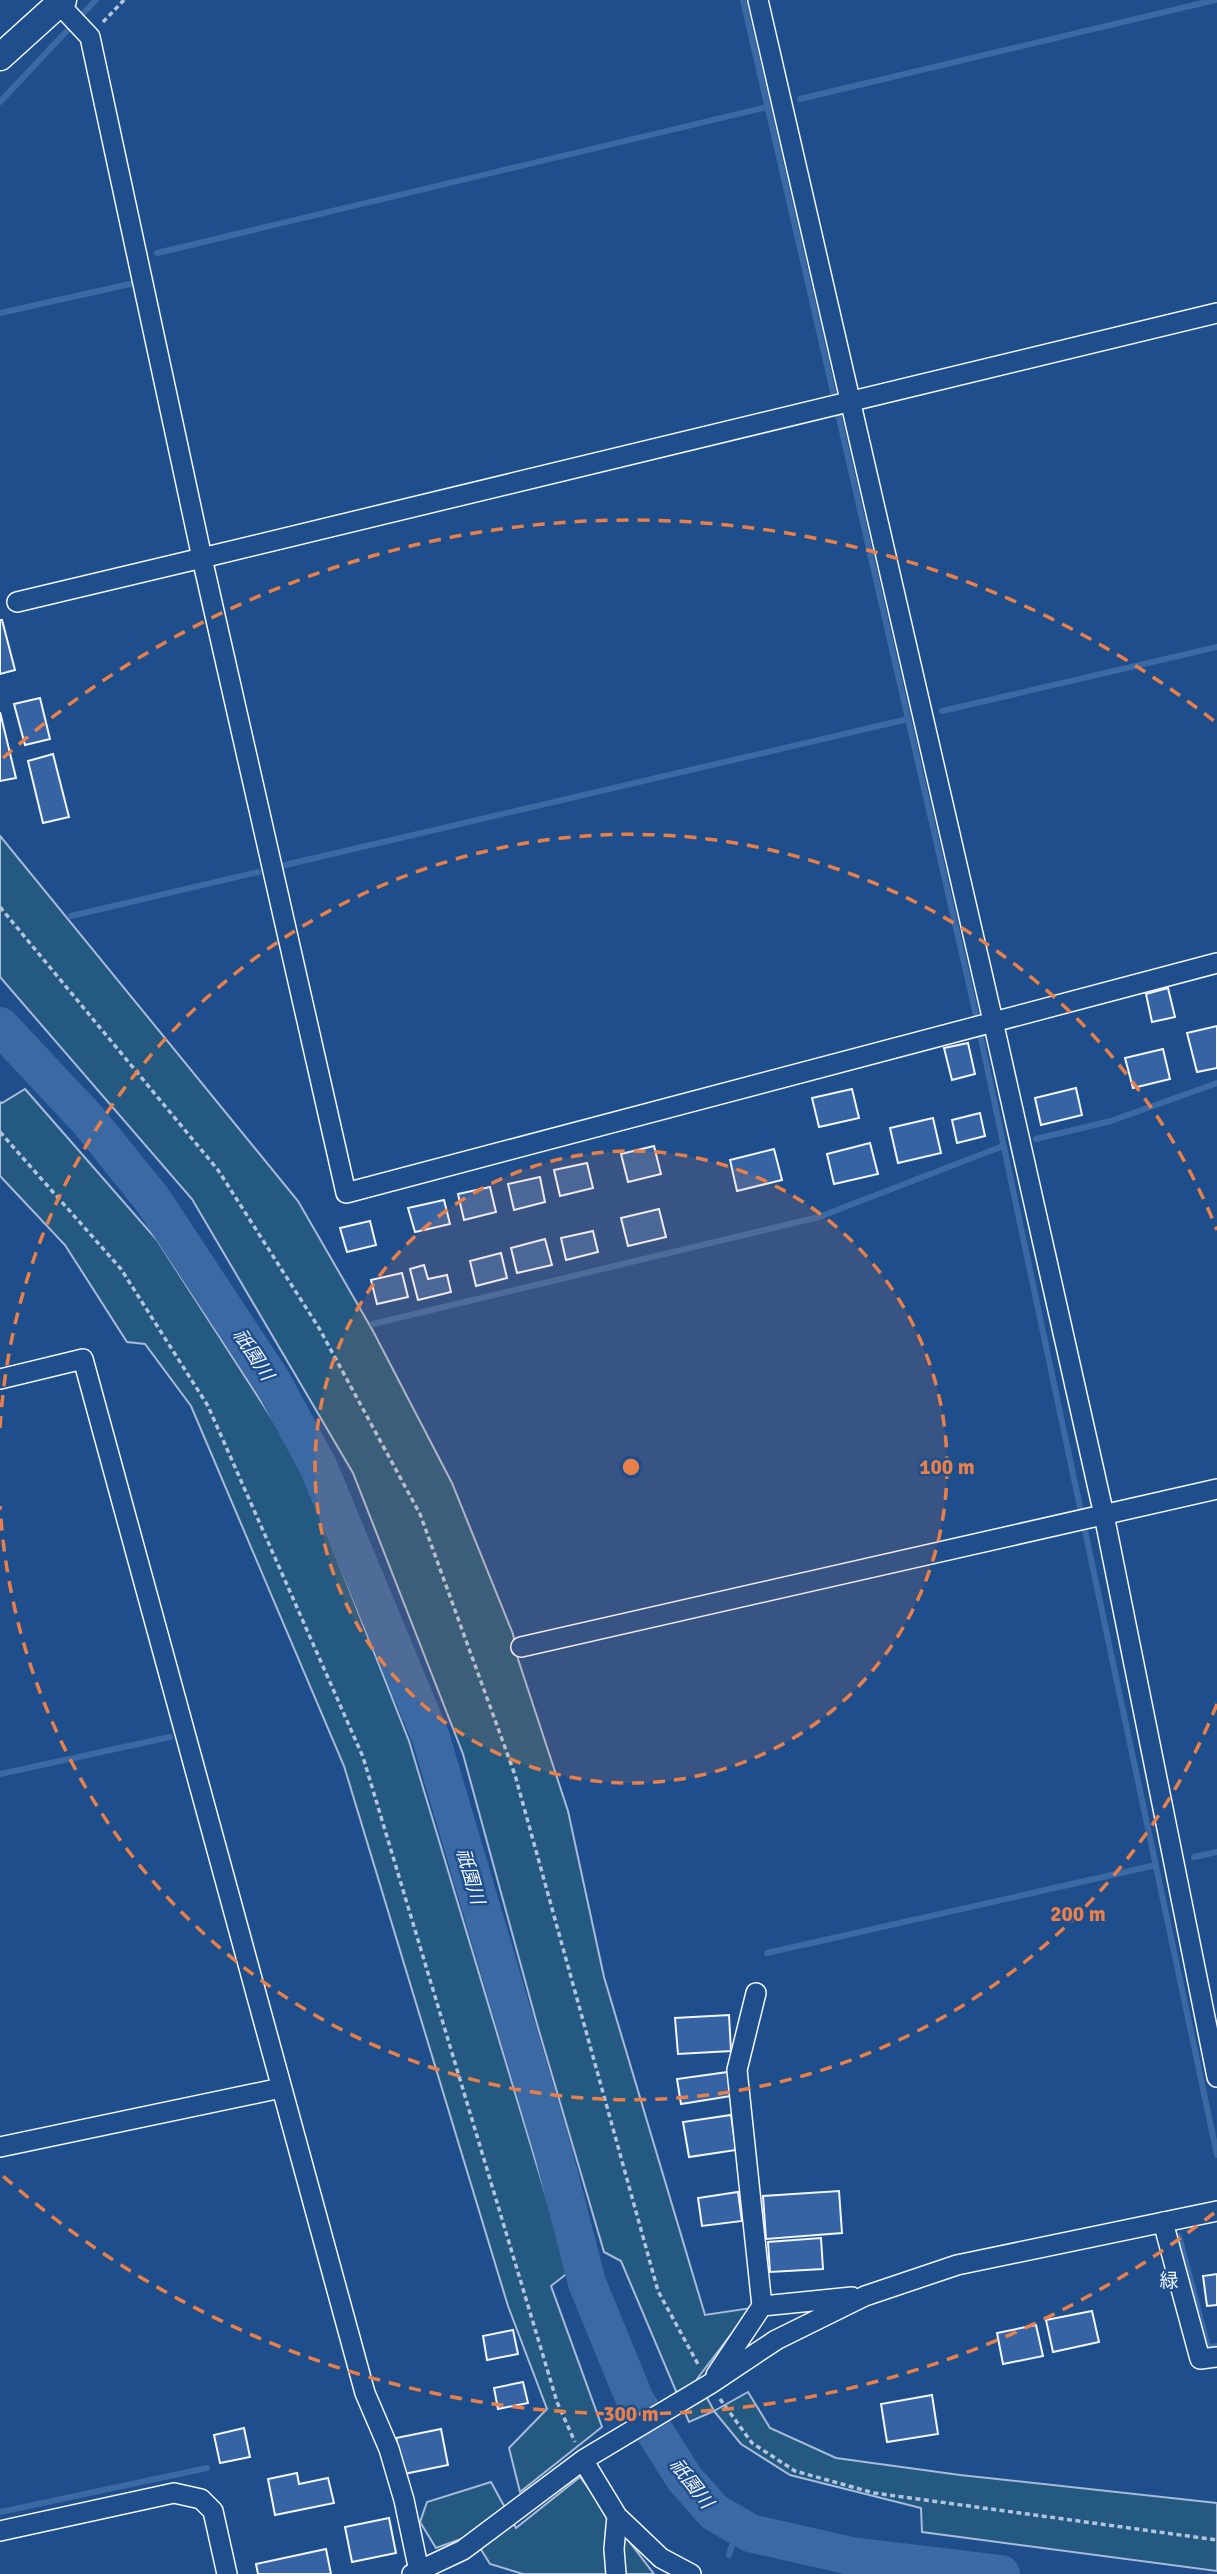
<svg xmlns="http://www.w3.org/2000/svg" width="1217" height="2574" font-family="Signika,'Noto Sans JP',sans-serif">
<rect width="100%" height="100%" fill="#1f4e8c"/>
<path fill="#245a82" stroke="#a8bbd7" stroke-width="2" d="M0,836L298,1201L373,1331L452,1483L513,1634L518,1659L568,1811L604,1977L705,2315L751,2308L697,2379L714,2411L748,2392L770,2428L836,2458L960,2475L1217,2503V2571L922,2532L921,2508L790,2475L741,2444L714,2411L689,2422L621,2261L604,2252L537,2024L463,1754L353,1473L192,1199L0,977Z
M25,1089L157,1240L298,1459L409,1741L569,2272L551,2286L602,2427L520,2492L509,2448L547,2409L508,2306L344,1766L191,1406L145,1344L127,1342L65,1245L0,1176V1102L2,1103Z
M580,2477L654,2574H523L490,2564L472,2535L436,2548L420,2522L427,2502L491,2482L516,2528Z"/>
<g fill="none" stroke-linecap="round" stroke-linejoin="round">
<path stroke="#3b69a3" stroke-width="6" d="M743,0L976,1015L1217,2155
M800,99L1215,0
M0,102L96,0
M157,253L767,107
M0,313L130,284
M942,711L1217,647
M285,865L908,719
M71,916L258,872
M1036,1139L1111,1121L1217,1083
M373,1324L819,1217L1003,1146
M0,1774L170,1737
M1194,1857L1217,1852
M767,1953L1156,1865
M1179,2236L1208,2347L1217,2346
M0,2512L207,2468
M729,2555L738,2526"/>
<path stroke="#3b69a3" stroke-width="38" d="M0,1026L89,1121L152,1199L272,1381L318,1466L431,1738L553,2151L587,2283L635,2400L684,2478L714,2512L750,2533L851,2556L1001,2574"/>
</g>
<path fill="#3563a3" stroke="#f2f6ff" stroke-width="2" d="M0,620H2L15,670L0,674Z
M40,698L50,739L25,745L14,704Z
M0,712L16,778L0,781Z
M53,754L69,817L43,823L28,761Z
M1168,988L1175,1017L1152,1022L1146,994Z
M1217,1026V1068L1197,1072L1187,1033Z
M968,1043L975,1074L952,1080L944,1048Z
M1163,1049L1170,1079L1133,1088L1125,1058Z
M1076,1088L1082,1115L1041,1125L1035,1098Z
M852,1089L859,1118L819,1127L812,1098Z
M980,1113L985,1136L957,1143L952,1120Z
M933,1118L941,1153L898,1163L890,1128Z
M870,1143L878,1174L834,1184L827,1154Z
M654,1146L661,1174L628,1182L621,1154Z
M774,1149L782,1180L737,1191L730,1160Z
M587,1163L593,1188L560,1196L554,1170Z
M540,1177L545,1202L514,1210L508,1184Z
M490,1187L496,1212L464,1220L458,1194Z
M444,1200L450,1224L415,1232L408,1208Z
M659,1209L666,1237L628,1246L621,1218Z
M370,1221L376,1245L347,1252L340,1228Z
M593,1231L598,1252L566,1260L561,1238Z
M545,1239L552,1265L517,1273L511,1248Z
M501,1253L507,1278L476,1286L470,1261Z
M424,1265L428,1279L447,1275L451,1292L418,1300L410,1269Z
M402,1273L408,1297L377,1304L371,1280Z
M729,2015L731,2051L678,2054L675,2018Z
M728,2072L731,2096L681,2104L677,2079Z
M731,2115L736,2150L689,2157L683,2122Z
M839,2191L842,2233L766,2239L763,2196Z
M738,2192L742,2221L702,2226L698,2198Z
M821,2238L823,2269L770,2272L768,2242Z
M1217,2274V2305L1207,2306L1203,2276Z
M1092,2311L1099,2342L1053,2352L1046,2320Z
M1036,2325L1043,2356L1003,2364L997,2333Z
M513,2330L518,2354L487,2360L483,2336Z
M523,2382L528,2403L498,2409L494,2388Z
M932,2395L938,2434L887,2442L881,2404Z
M244,2428L250,2457L220,2463L214,2435Z
M441,2429L448,2465L404,2474L396,2438Z
M297,2473L299,2484L328,2478L334,2503L275,2515L268,2479Z
M389,2518L396,2553L352,2562L345,2527Z
M326,2549L331,2574H258L256,2564Z"/>
<g fill="none" stroke-linecap="round" stroke-linejoin="round">
<g stroke="#f2f6ff" stroke-width="22">
<path id="street" d="M758,0L993,1021L1104,1515L1217,2077
M59,4L90,37L202,558L1217,313
M17,602L202,558L346,1193L1217,963
M0,1379L83,1359L365,2393L389,2449L404,2500L419,2571
M521,1647L1217,1489
M756,1993L737,2070L762,2306
M0,2147L281,2088
M1163,2222L1200,2359L1217,2357
M716,2375L762,2306L852,2297
M583,2460L617,2516L661,2558L691,2574
M0,2531L174,2493L201,2499L213,2511L227,2574
M412,2574L463,2550L583,2460L710,2384L776,2340L865,2296L957,2265L1217,2211
M616,2574L614,2549L617,2516"/>
</g>
<g stroke="#f2f6ff" stroke-width="29">
<path id="secondary" d="M0,57L63,0"/>
</g>
<path stroke="#b3c4dc" stroke-width="3.5" stroke-dasharray="5 3.5" stroke-linecap="butt" d="M103,22L124,0
M0,907L218,1170L319,1328L420,1514L515,1775L658,2291L699,2366
M0,1132L121,1269L208,1406L363,1757L557,2402L575,2442
M720,2399L752,2443L795,2471L874,2493L1217,2540"/>
<use href="#street" stroke="#1f4e8c" stroke-width="19"/>
<use href="#secondary" stroke="#1f4e8c" stroke-width="26"/>
</g>
<circle cx="631" cy="1467" r="316" fill="#ea8049" fill-opacity=".12"/>
<g fill="none" stroke="#ea8049" stroke-width="3.5" stroke-dasharray="12 9">
<circle cx="631" cy="1467" r="316"/>
<path d="M1217 1704A632 632 0 0 1 0 1506M0 1428A632 632 0 0 1 1217 1230"/>
<path d="M1214 2213A947 947 0 0 1 3 2176M3 758A947 947 0 0 1 1214 721"/>
</g>
<g text-anchor="middle" stroke-width="5" stroke-linejoin="round" paint-order="stroke">
<g font-size="19" font-style="italic" fill="#f2f6ff" stroke="#1f4e8c">
<text transform="translate(254 1354) rotate(57)" y="7">祇園川</text>
<text transform="translate(471 1876) rotate(74)" y="7">祇園川</text>
<text transform="translate(692 2483) rotate(52)" y="7">祇園川</text>
</g>
<g font-size="19" fill="#f2f6ff" stroke="#1f4e8c">
<text x="1169" y="2287">緑</text>
</g>
</g>
<circle cx="631" cy="1467" r="10" fill="#ea8049" stroke="#1f4e8c" stroke-width="3.5"/>
<g font-size="21" text-anchor="middle" font-weight="bold" fill="#ea8049" stroke="#1f4e8c" stroke-width="5" stroke-linejoin="round" paint-order="stroke">
<text x="947" y="1474">100 m</text>
<text x="1078" y="1921">200 m</text>
<text x="631" y="2421">300 m</text>
</g>
</svg>
